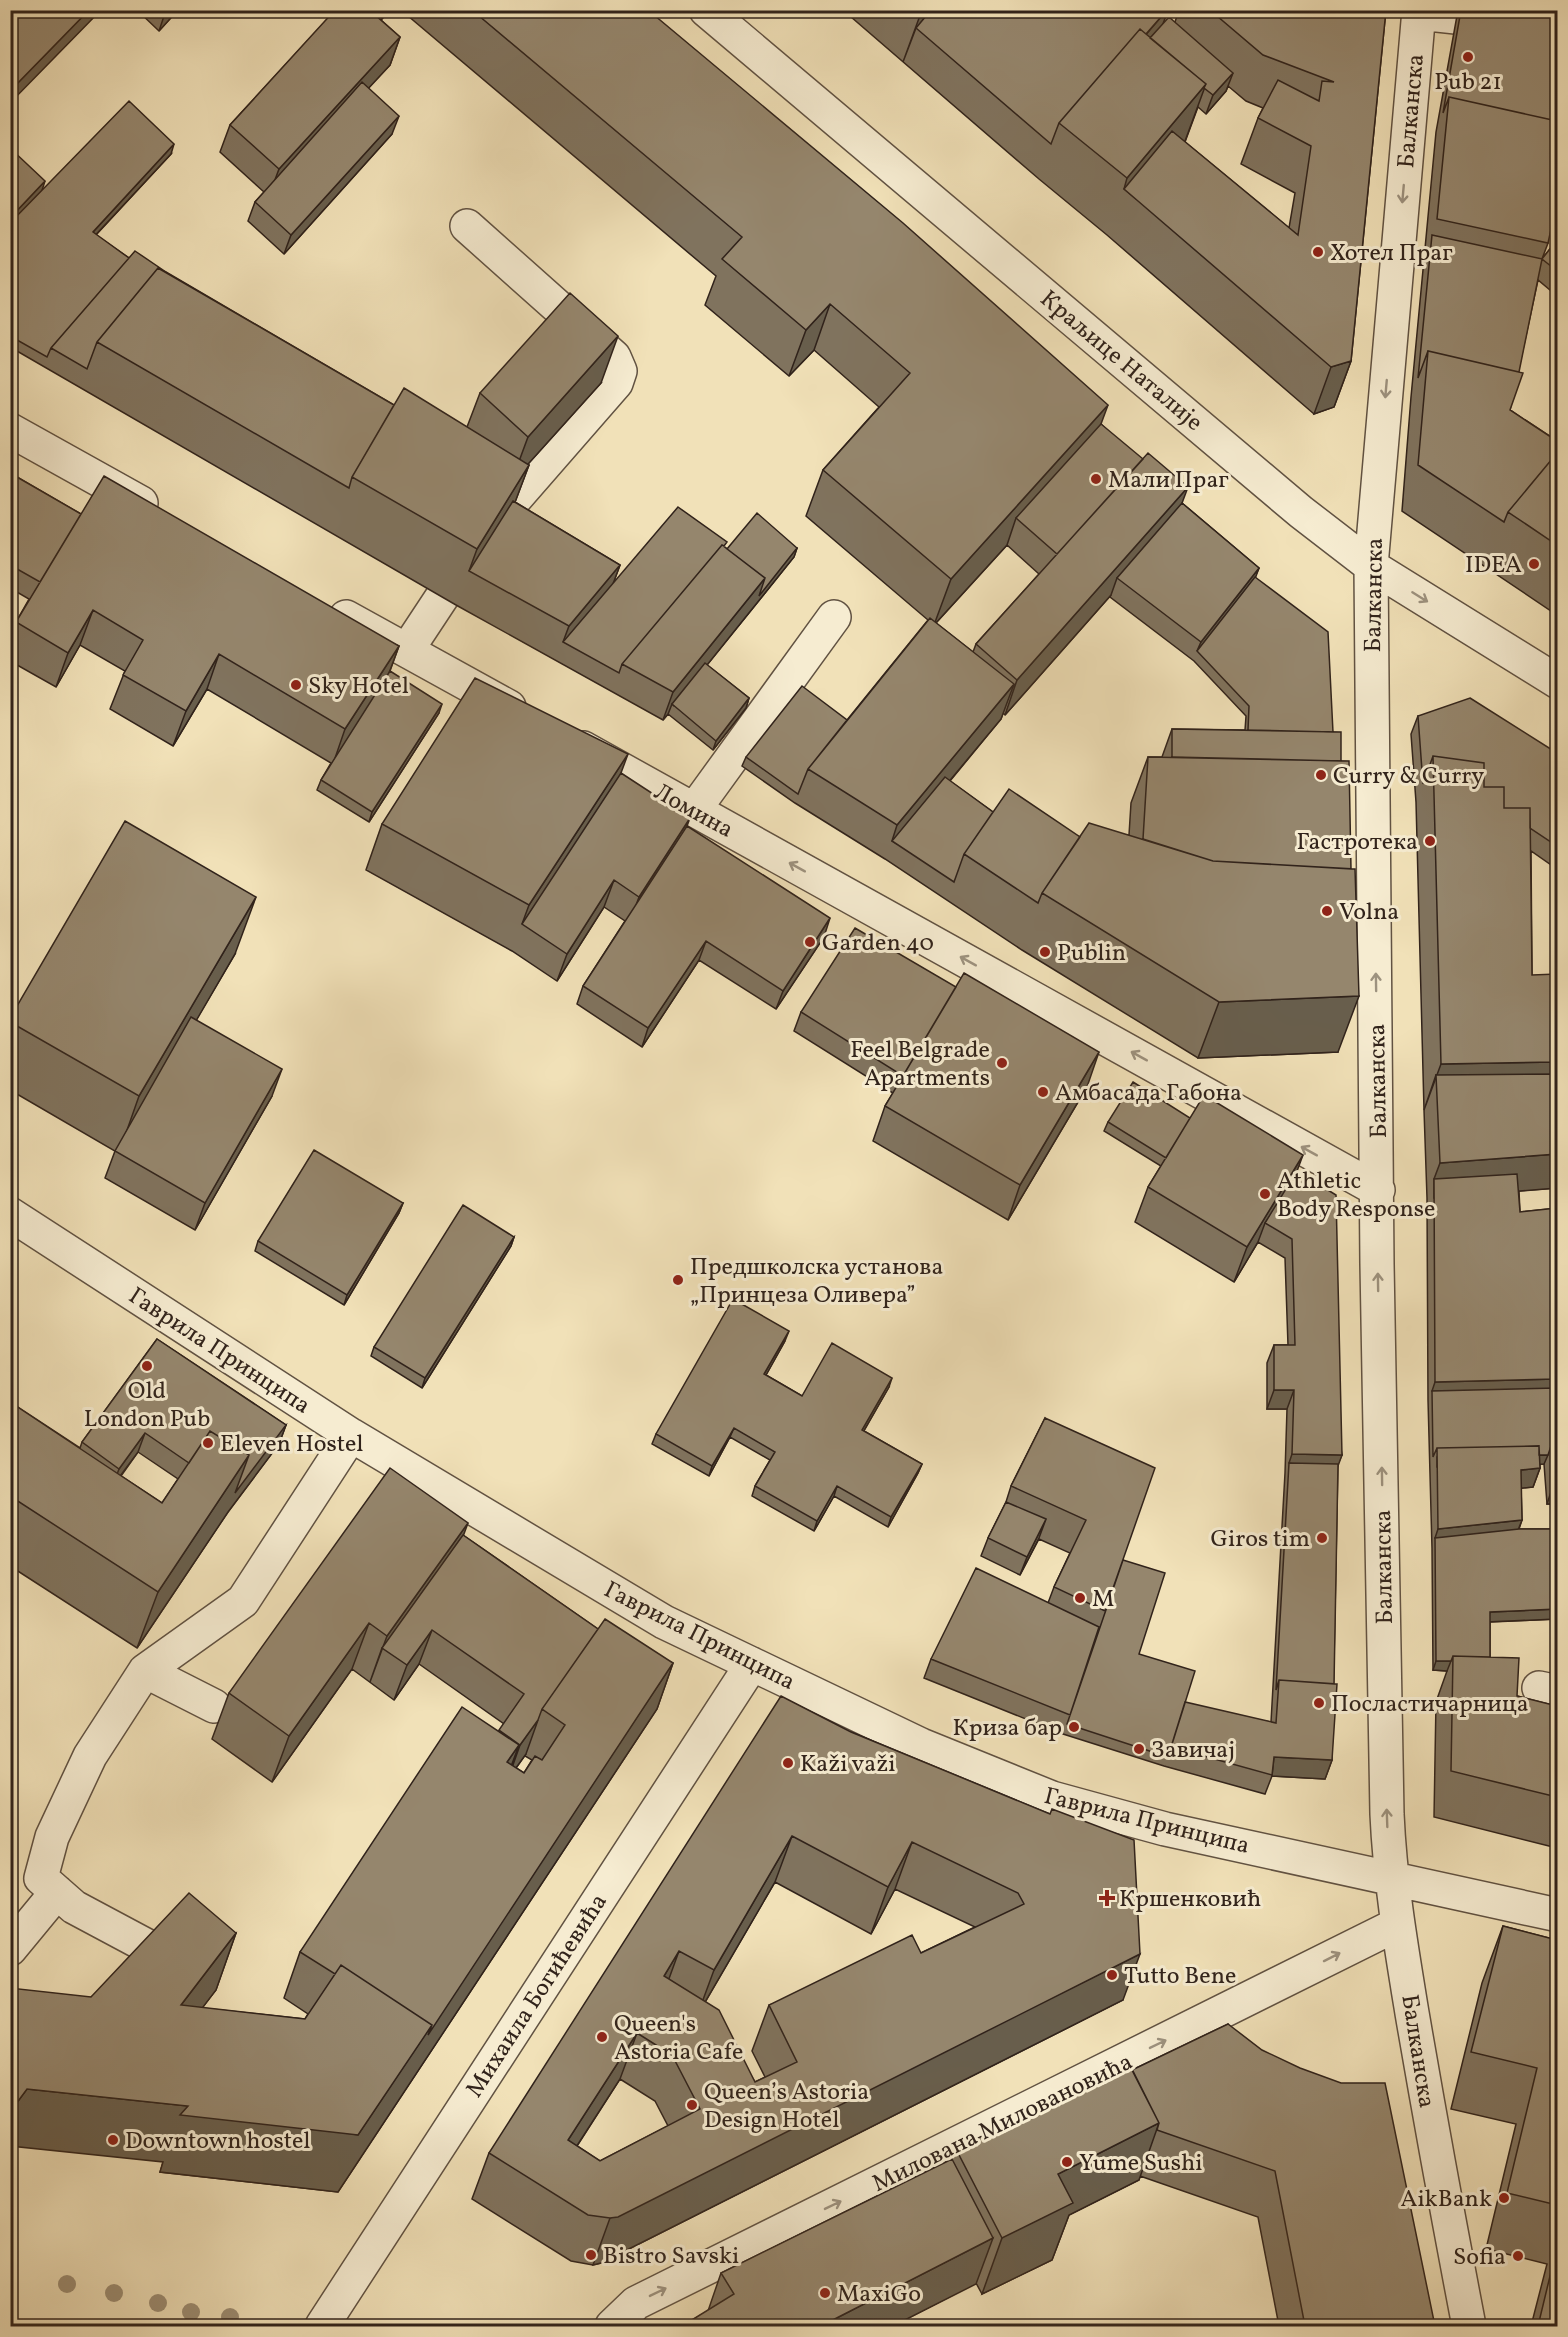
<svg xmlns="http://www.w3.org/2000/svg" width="1568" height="2337" font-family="Vollkorn,serif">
<rect width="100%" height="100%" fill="#f1e1b8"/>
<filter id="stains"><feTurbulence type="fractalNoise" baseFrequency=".00333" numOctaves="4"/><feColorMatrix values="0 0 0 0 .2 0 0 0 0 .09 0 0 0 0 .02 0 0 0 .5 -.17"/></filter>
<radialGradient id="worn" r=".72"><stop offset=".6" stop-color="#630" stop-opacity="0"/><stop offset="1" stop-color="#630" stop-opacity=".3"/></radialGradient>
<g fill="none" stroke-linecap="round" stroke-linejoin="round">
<g stroke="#615242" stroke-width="36">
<path id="minor" d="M706,10L1301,512L1371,566L1558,682
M1419,10L1371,566L1377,1264L1387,1814C1390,1881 1401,1946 1412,2013C1430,2118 1449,2222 1469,2326
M1419,13L1456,17
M467,226L614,357L620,371L616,383L500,516
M10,430L141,503
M346,617L509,707
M407,650L442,597
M583,748L1378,1190
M694,810L834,617
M10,1214L351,1435L664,1622L921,1745L1052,1798L1165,1829L1558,1915
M145,1671L214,1706
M1539,1688L1558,1692
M147,1946L74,1907L41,1878L52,1837L90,1756L145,1671L243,1601L351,1435
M10,1949L57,1892
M322,2326L752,1664
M612,2326L636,2303L1398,1924"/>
</g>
<use href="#minor" stroke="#f6ecd1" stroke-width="33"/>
</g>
<g fill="#9d8e74">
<circle cx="67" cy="2284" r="9"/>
<circle cx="114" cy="2293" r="9"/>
<circle cx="158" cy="2303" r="9"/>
<circle cx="191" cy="2312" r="9"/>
<circle cx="230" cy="2317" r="9"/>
</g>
<path fill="#80735e" stroke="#31231b" stroke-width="1.5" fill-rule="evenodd" d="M137,10H178L159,31Z
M330,10H390L381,20L400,37L390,65L368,88L392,134L284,254L248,221L255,202L264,192L220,152L230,125L333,13Z
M401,10H648L1101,424L1182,503L1259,568L1255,577L1338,1052L1198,1058L1022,950L885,859L795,803L742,766L746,757L847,720L928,620L806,516L823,470L879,407L814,350L789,376L705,305L716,276ZM1007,545L1039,574L976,644L973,652L936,623ZM1111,595L1110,597L1194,661L1246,716L1245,730L1172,729L1162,757H1148L1131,803L1129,835L1080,837L993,812L950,781L1001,719L1003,713L1005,715Z
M843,10H1168L1163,24L1175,22L1177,16L1171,10H1386L1351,361L1334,407L1314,414L1107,235L1039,179ZM1228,86L1246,101L1263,108L1258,118L1241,164L1295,193L1289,228L1185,142L1198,107L1206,114L1226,91Z
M1458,10H1557L1548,243L1542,259L1557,240V296L1538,280L1510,410L1557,441V615L1402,511L1411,397L1436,132Z
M10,148L42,190L171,154L96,235L129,258L166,272L394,405L467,427L480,393L601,383L528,464L529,465L515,502L620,565L614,581L725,547L727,549L797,548L794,557L707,665L749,698L746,708L713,750L668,714L663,720L456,605L10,347Z
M10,473L81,514L399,646L390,671L439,713L369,822L317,790L321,780L331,763L207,689L173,746L110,709L125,671L80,645L56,687L10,661V628L13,630L16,622L29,599L10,588Z
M1418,716L1557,753V869L1531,851L1532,975L1557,1188L1519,1191L1520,1212L1557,1208V1504H1547L1544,1464H1540V1468L1533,1487L1521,1488L1522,1520L1519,1529H1557V1619L1490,1622V1657L1517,1696L1557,1706V1848L1434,1817L1436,1702L1447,1671L1433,1670L1432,1548L1428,1400L1427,1198L1424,1110L1416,802L1411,734Z
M621,773L824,937L776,1009L699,960L642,1047L577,1004L583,986L625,921L604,907L557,981L512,951L366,870L382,824Z
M235,954L196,1020L272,1096L195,1230L105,1178L115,1151L10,1090V1018Z
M801,1012L1087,1087L1008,1220L873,1141L885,1106L893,1093L794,1031Z
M1190,1118L1297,1171L1342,1455L1338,1464L1332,1760L1325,1779L1272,1776L1265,1794L1164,1766L1063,1734L924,1678L931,1659L1048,1603L1054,1587L1070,1553L1039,1539L1020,1575L981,1556L988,1538L1006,1502L1011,1486L1045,1418L1123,1560L1139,1654L1183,1708L1271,1722L1285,1473L1287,1409H1267V1363L1274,1345H1288L1285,1258L1258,1242L1234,1282L1135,1222L1148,1187L1161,1166L1104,1131L1108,1122Z
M403,1203L399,1213L344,1305L255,1251L258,1241Z
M514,1237L511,1246L422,1388L371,1356L374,1347Z
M157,1339L286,1425L279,1444L228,1512L137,1648L10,1566V1402L80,1448L82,1442ZM138,1452L178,1479L162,1503L121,1476Z
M785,1341L766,1375L802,1396L889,1387L864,1431L922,1464L918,1473L888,1527L834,1496L814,1531L752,1496L755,1486L770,1460L730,1437L709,1476L652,1444L656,1434Z
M463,1535L598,1629L673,1663L657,1709L338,2192L160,2172L163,2162L91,1997L236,1933L216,1990L202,2008L305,2019L308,2014L284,1998L300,1952L499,1732L504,1724L419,1664L394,1700L352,1669L272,1782L212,1739L229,1693ZM526,1754L525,1756L532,1760L524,1773L516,1768Z
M851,1732L1050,1814L1123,2000L601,2263L593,2265L571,2261L472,2199L489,2153ZM775,1882L871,1934L895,1889L975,1927L921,1953L769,2005L752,2051L765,2077L755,2082L705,2002ZM620,2079L655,2101L668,2126L600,2161L577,2146Z
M1503,1926L1557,1940V2326H1531L1547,2264L1486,2249L1516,2124L1451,2109L1482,1983Z
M1228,2024L1435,2326H1279L1258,2217L1140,2176L1139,2180L1069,2215L1052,2260L982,2294L976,2283L893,2326H682L708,2311L721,2273L952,2159L956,2149L1132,2070Z"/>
<path fill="#685e4c" stroke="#31231b" stroke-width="1.5" d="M89,10H101L10,103V91Z
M166,10H178L159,31Z
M375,10H390L363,40L373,13Z
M922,10H948L916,28L903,62Z
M1167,10H1168L1156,43L1066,128Z
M400,37L390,65L269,196L279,169Z
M1233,73L1226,91L1206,114L1213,95Z
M1206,84L1185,141L1136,199L1124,189L1127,178Z
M399,116L392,134L284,254L291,235Z
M174,144L171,154L89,242L93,232Z
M45,181L39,200L10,229V218Z
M830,304L814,350L789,376L806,330Z
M618,336L601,383L511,483L528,437Z
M1351,361L1334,407L1314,414L1331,367Z
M1108,405L1091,451L1016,518L1007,545L934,625L951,579Z
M529,465L508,521L469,571L477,549Z
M1188,487L1175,522L1117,578L1111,595L1005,715L1017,680Z
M797,548L794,557L674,706L672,704L668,714L663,720L673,692L765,578Z
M620,565L607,600L563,642L569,626Z
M1259,568L1252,587L1197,651L1201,642Z
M93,610L80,645L56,687L68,653Z
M399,646L386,681L333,764L345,729Z
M219,654L207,689L173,746L186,711Z
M1014,684L1001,719L897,844L892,841L897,825Z
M749,698L746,708L713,750L716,741Z
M442,704L439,713L369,822L372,812Z
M628,754L611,800L522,924L529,905Z
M690,818L680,845L629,924L639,897Z
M614,880L604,907L557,981L567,954Z
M256,897L235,954L119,1153L139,1096Z
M830,918L824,937L776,1009L783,991Z
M706,941L699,960L642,1047L648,1028Z
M1359,996L1338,1052L1198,1058L1219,1002Z
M1099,1052L1087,1087L1008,1220L1020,1185Z
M1557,1062V1108L1436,1075L1424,1110L1441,1064Z
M282,1069L272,1096L195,1230L205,1203Z
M1557,1154V1188L1434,1198V1179L1440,1163Z
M1303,1155L1290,1190L1265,1223L1258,1242L1234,1282L1247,1247Z
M403,1203L399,1213L344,1305L347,1295Z
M514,1237L511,1246L422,1388L425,1378Z
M789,1331L785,1341L761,1384L764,1374Z
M892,1378L889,1387L859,1439L862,1430Z
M1557,1379V1398L1432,1391L1435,1382Z
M1274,1390H1294L1287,1409H1267Z
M286,1425L279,1444L228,1512L137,1648L158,1592L249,1455Z
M734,1428L730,1437L709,1476L712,1466Z
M145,1433L138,1452L112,1487L119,1469Z
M1292,1454L1342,1455L1335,1474L1289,1463Z
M1548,1455L1544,1464L1437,1467V1457Z
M922,1464L918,1473L888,1527L891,1517Z
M1540,1468L1533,1487L1514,1489L1521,1470Z
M1556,1477H1557V1504H1547Z
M837,1486L834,1496L814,1531L817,1521Z
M1046,1519L1039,1538L1020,1575L1027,1557Z
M1522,1520L1515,1538H1435L1438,1529Z
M468,1523L451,1569L382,1648L370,1682L387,1636Z
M1557,1609V1619L1486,1622L1490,1612Z
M369,1623L352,1669L272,1782L289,1736Z
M432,1630L419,1664L394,1700L407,1665Z
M1436,1661H1451L1447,1671L1433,1670Z
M673,1663L657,1709L338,2192L160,2172L163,2162L10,2146V2112L27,2089L188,2106L358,2135Z
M538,1720L526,1754L508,1779L520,1745Z
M519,1745L502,1791L507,1762Z
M1274,1757L1332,1760L1325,1779L1272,1776Z
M792,1836L775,1882L697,2016L714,1970Z
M912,1842L895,1889L871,1934L888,1887Z
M236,1933L216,1990L161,2062L181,2005Z
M679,1951L662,1998L664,1976Z
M1140,1954L1123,2000L601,2263L593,2265L610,2218Z
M637,2033L620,2079L551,2186L568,2140Z
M1159,2123L1139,2180L1069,2215L1052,2260L982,2294L1002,2238L1058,2174Z
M993,2238L976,2284L893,2326H821Z"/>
<path fill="#95866d" stroke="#31231b" stroke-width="1.5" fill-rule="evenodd" d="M10,10H89L10,91Z
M335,10H375L373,13L400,37L279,169L230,125Z
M472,10H648L903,223L1108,405L951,579L823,470L910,373L830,304L806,330L722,259L742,237Z
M931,10H1167L1146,34L1140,29L1059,123L1051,144L916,28Z
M1210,10H1386L1351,361L1331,367L1124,189L1172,131L1298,235L1311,146L1258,118L1278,80L1319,101L1322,81L1334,82L1263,55Z
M1461,10H1557V121L1449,97L1443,113Z
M1169,17L1233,73L1213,95L1204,88L1206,84L1150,38Z
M1140,29L1206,84L1127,178L1059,123Z
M362,82L399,116L291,235L255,202Z
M1449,97L1557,121V202L1548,243L1437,219Z
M129,101L174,144L93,232L129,258L51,348L47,357L10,336V223Z
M10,148L45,181L10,218Z
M1432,235L1542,259L1557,240V271L1542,259L1519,372L1428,351L1418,378Z
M135,251L166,272L158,268L97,342L87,369L51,348Z
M158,268L394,405L352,477L349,488L97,342Z
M570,293L618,336L528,437L480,393Z
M1428,351L1523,373L1510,410L1557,441V453L1508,512L1504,522L1418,465Z
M404,388L529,465L477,549L352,477Z
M1101,424L1143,459L1057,554L1016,518Z
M1148,453L1188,487L1017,680L976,644Z
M1557,453V545L1508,512Z
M10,473L81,514L40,582L10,565Z
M104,476L399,646L345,729L219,654L186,711L123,675L143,640L93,610L68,653L16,622Z
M513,501L620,565L569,626L469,571Z
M1182,503L1259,568L1201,642L1117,578Z
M678,507L727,542L724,546L722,545L622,664L619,673L563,642Z
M757,513L797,548L759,596L765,578L727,549Z
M722,545L765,578L673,692L622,664Z
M1255,577L1328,632L1333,732L1248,730L1249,706L1197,651Z
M930,618L1014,684L897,825L808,769Z
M705,663L749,698L716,741L672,704Z
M390,671L442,704L372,812L321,780Z
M475,678L628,754L529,905L382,824Z
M802,686L847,720L808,769L798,794L746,757Z
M1470,698L1557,753V846L1530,828V808H1504V787H1484V763L1433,756L1423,784L1418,716Z
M1172,729L1341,732V761L1172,757Z
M1433,756L1484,763V787H1504V808H1530L1532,975L1557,974V1062L1441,1064Z
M1148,757L1349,761L1351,869L1213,861L1143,839Z
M621,773L690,818L639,897L614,880L567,954L522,924Z
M945,777L993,812L964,854L954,882L892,841Z
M1009,789L1080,837L1042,893L1038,903L964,854Z
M125,821L256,897L139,1096L10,1022V1018Z
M1089,823L1213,861L1355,869L1359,996L1219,1002L1042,893Z
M687,826L830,918L783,991L706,941L648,1028L583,986Z
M855,928L956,987L903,1076L801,1012Z
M964,973L1099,1052L1020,1185L885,1106Z
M191,1017L282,1069L205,1203L115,1151Z
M1557,1074V1154L1440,1163L1436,1075Z
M1133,1082L1190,1118L1166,1158L1108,1122Z
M1204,1095L1303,1155L1247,1247L1148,1187Z
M314,1150L403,1203L347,1295L258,1241Z
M1297,1171L1336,1195L1342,1455L1292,1454L1294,1390H1274V1345H1295L1292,1239L1265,1223Z
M1517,1174L1520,1212L1557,1208V1379L1435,1382L1434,1179Z
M463,1205L514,1237L425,1378L374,1347Z
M733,1299L789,1331L764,1374L802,1396L832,1343L892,1378L862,1430L922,1464L891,1517L837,1486L817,1521L755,1486L775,1452L734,1428L712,1466L656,1434Z
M157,1339L286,1425L235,1493L249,1455L210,1431L189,1463L145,1433L119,1469L82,1442Z
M1557,1388V1437H1554L1548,1455H1539V1446L1437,1448L1433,1457L1432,1391Z
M10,1402L162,1503L210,1431L249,1455L158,1592L10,1496Z
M1045,1418L1155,1468L1105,1611L1054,1587L1086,1520L1011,1486Z
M1554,1437H1557V1477H1556Z
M1539,1446L1540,1468L1521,1470L1522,1520L1438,1529L1437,1448Z
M1289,1463L1338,1464L1334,1684L1279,1680L1276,1690Z
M390,1468L468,1523L387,1636L369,1623L289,1736L229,1693Z
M1006,1502L1046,1519L1027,1557L988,1538Z
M1519,1529H1557V1609L1490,1612V1657L1453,1656L1451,1661H1436L1435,1538Z
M463,1535L598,1629L542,1709L538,1720L520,1745L499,1730L524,1694L432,1630L407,1665L382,1648Z
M1123,1560L1165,1573L1139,1654L1195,1671L1168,1757L1067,1724Z
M976,1568L1099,1627L1070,1715L931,1659Z
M605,1619L673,1663L428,2035L432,2025L341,1965L335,1974L300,1952L462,1707L519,1745L507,1762L524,1773L535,1756L542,1760L565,1725L542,1709Z
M1453,1656L1519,1658L1517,1696L1557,1706V1797L1451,1771Z
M1279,1680L1337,1684L1332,1760L1274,1757L1272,1775L1171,1747L1185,1702L1276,1723Z
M781,1696L851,1732L1050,1814L1052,1809L1134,1840L1140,1954L618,2217L610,2218L588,2215L489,2153ZM792,1836L888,1887L912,1842L1018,1893L1024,1904L921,1953L912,1935L769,2005L797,2062L755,2082L719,2010L664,1976L679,1951L714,1970ZM637,2033L672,2055L700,2109L600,2161L568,2140Z
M189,1893L236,1933L181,2005L305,2019L341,1965L432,2025L358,2135L180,2115L188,2106L27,2089L10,2112V1988L91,1997Z
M1503,1926L1557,1940V2205L1507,2193L1537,2068L1471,2052Z
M1228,2024L1262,2050L1300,2068L1341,2083H1385L1435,2326H1305L1275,2171L1157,2130L1159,2123L1132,2070Z
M1129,2063L1159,2123L1058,2174L1073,2203L1002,2238L956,2149Z
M952,2159L993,2238L821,2326H682L734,2294L721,2273Z
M1557,2247V2326H1538Z"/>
<defs><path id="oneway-shaft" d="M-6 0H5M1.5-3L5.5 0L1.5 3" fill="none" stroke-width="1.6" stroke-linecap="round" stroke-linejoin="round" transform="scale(1.5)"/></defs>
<g stroke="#9d927f">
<use href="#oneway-shaft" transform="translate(1403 194) rotate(95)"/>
<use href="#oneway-shaft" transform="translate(1386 389) rotate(95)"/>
<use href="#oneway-shaft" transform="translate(1420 597) rotate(32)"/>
<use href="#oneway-shaft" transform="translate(797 867) rotate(-151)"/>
<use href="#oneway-shaft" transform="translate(968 961) rotate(-151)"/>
<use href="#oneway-shaft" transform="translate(1376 982) rotate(-91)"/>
<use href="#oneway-shaft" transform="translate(1139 1056) rotate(-151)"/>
<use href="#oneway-shaft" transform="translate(1309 1151) rotate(-151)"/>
<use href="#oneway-shaft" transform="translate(1378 1282) rotate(-91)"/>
<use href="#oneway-shaft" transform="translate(1382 1476) rotate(-91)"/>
<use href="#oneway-shaft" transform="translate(1387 1818) rotate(-92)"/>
<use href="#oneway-shaft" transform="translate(1332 1957) rotate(-27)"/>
<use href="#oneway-shaft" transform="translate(1158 2044) rotate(-26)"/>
<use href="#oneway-shaft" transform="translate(833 2205) rotate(-26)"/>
<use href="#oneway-shaft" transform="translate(658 2292) rotate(-26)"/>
</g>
<g fill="#8f2418" stroke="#f6ecd1" stroke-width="2">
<circle cx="1468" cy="57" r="6"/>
<circle cx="1318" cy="252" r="6"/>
<circle cx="1096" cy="479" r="6"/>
<circle cx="1534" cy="564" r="6"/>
<circle cx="296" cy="685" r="6"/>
<circle cx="1321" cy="775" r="6"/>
<circle cx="1430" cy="841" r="6"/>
<circle cx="1327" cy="911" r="6"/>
<circle cx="810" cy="942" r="6"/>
<circle cx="1045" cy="952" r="6"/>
<circle cx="1002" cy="1063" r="6"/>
<circle cx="1043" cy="1092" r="6"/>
<circle cx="1265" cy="1194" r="6"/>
<circle cx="678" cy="1280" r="6"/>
<circle cx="147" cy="1366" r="6"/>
<circle cx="208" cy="1443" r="6"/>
<circle cx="1322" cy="1538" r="6"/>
<circle cx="1080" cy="1598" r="6"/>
<circle cx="1319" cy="1703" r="6"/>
<circle cx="1074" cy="1727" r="6"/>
<circle cx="1139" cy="1749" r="6"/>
<circle cx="788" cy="1763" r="6"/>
<path d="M1104 1889h6v6h6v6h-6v6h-6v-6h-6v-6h6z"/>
<circle cx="1112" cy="1975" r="6"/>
<circle cx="602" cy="2037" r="6"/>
<circle cx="692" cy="2105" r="6"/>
<circle cx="113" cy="2140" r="6"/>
<circle cx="1067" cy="2162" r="6"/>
<circle cx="1504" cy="2198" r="6"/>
<circle cx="591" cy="2255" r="6"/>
<circle cx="1518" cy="2256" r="6"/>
<circle cx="825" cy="2293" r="6"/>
</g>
<g text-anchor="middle" stroke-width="6" stroke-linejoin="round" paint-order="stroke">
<g font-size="24" fill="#31231b" stroke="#f6ecd1" text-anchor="start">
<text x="1468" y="89" text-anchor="middle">Pub 21</text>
<text x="1330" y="260">Хотел Праг</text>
<text x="1108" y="487">Мали Праг</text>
<text x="1522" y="572" text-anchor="end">IDEA</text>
<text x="308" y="693">Sky Hotel</text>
<text x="1333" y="783">Curry &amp; Curry</text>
<text x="1418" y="849" text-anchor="end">Гастротека</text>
<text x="1339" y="919">Volna</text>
<text x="822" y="950">Garden 40</text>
<text x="1057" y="960">Publin</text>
<text x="990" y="1057" text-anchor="end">Feel Belgrade<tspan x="990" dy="28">Apartments</tspan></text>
<text x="1055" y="1100">Амбасада Габона</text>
<text x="1277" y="1188">Athletic<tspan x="1277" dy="28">Body Response</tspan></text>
<text x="690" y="1274">Предшколска установа<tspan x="690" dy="28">„Принцеза Оливера”</tspan></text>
<text x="147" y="1398" text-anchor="middle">Old<tspan x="147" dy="28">London Pub</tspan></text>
<text x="220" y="1451">Eleven Hostel</text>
<text x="1310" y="1546" text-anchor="end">Giros tim</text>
<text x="1092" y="1606">M</text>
<text x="1331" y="1711">Посластичарница</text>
<text x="1062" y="1735" text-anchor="end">Криза бар</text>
<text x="1151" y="1757">Завичај</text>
<text x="800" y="1771">Kaži važi</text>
<text x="1119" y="1906">Кршенковић</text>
<text x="1124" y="1983">Tutto Bene</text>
<text x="614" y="2031">Queen's<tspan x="614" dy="28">Astoria Cafe</tspan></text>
<text x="704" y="2099">Queen’s Astoria<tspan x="704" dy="28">Design Hotel</tspan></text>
<text x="125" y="2148">Downtown hostel</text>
<text x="1079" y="2170">Yume Sushi</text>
<text x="1492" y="2206" text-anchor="end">AikBank</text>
<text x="603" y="2263">Bistro Savski</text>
<text x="1506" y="2264" text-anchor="end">Sofia</text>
<text x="837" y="2301">MaxiGo</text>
</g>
<g font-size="24" fill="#31231b" stroke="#f6ecd1">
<text transform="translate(1410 111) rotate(-85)" y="8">Балканска</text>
<text transform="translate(1122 360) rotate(40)" y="8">Краљице Наталије</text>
<text transform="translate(1373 595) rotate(-89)" y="8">Балканска</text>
<text transform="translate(694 810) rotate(29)" y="8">Ломина</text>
<text transform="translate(1377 1081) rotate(-91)" y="8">Балканска</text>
<text transform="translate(220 1350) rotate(33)" y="8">Гаврила Принципа</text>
<text transform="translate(1383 1567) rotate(-91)" y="8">Балканска</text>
<text transform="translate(700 1635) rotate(27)" y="8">Гаврила Принципа</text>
<text transform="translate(1147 1820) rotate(14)" y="8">Гаврила Принципа</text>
<text transform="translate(536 1995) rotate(-57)" y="8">Михаила Богићевића</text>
<text transform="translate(1419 2051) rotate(81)" y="8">Балканска</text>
<text transform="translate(1002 2122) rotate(-26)" y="8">Милована Миловановића</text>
</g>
</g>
<rect width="1568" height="2337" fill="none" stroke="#f1e1b8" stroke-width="36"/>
<rect x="12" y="12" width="1544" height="2313" fill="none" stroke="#31231b" stroke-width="3"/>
<rect x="18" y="18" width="1532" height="2301" fill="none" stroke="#31231b" stroke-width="1.5"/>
<rect width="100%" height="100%" filter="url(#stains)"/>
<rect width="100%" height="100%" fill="url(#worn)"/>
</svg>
